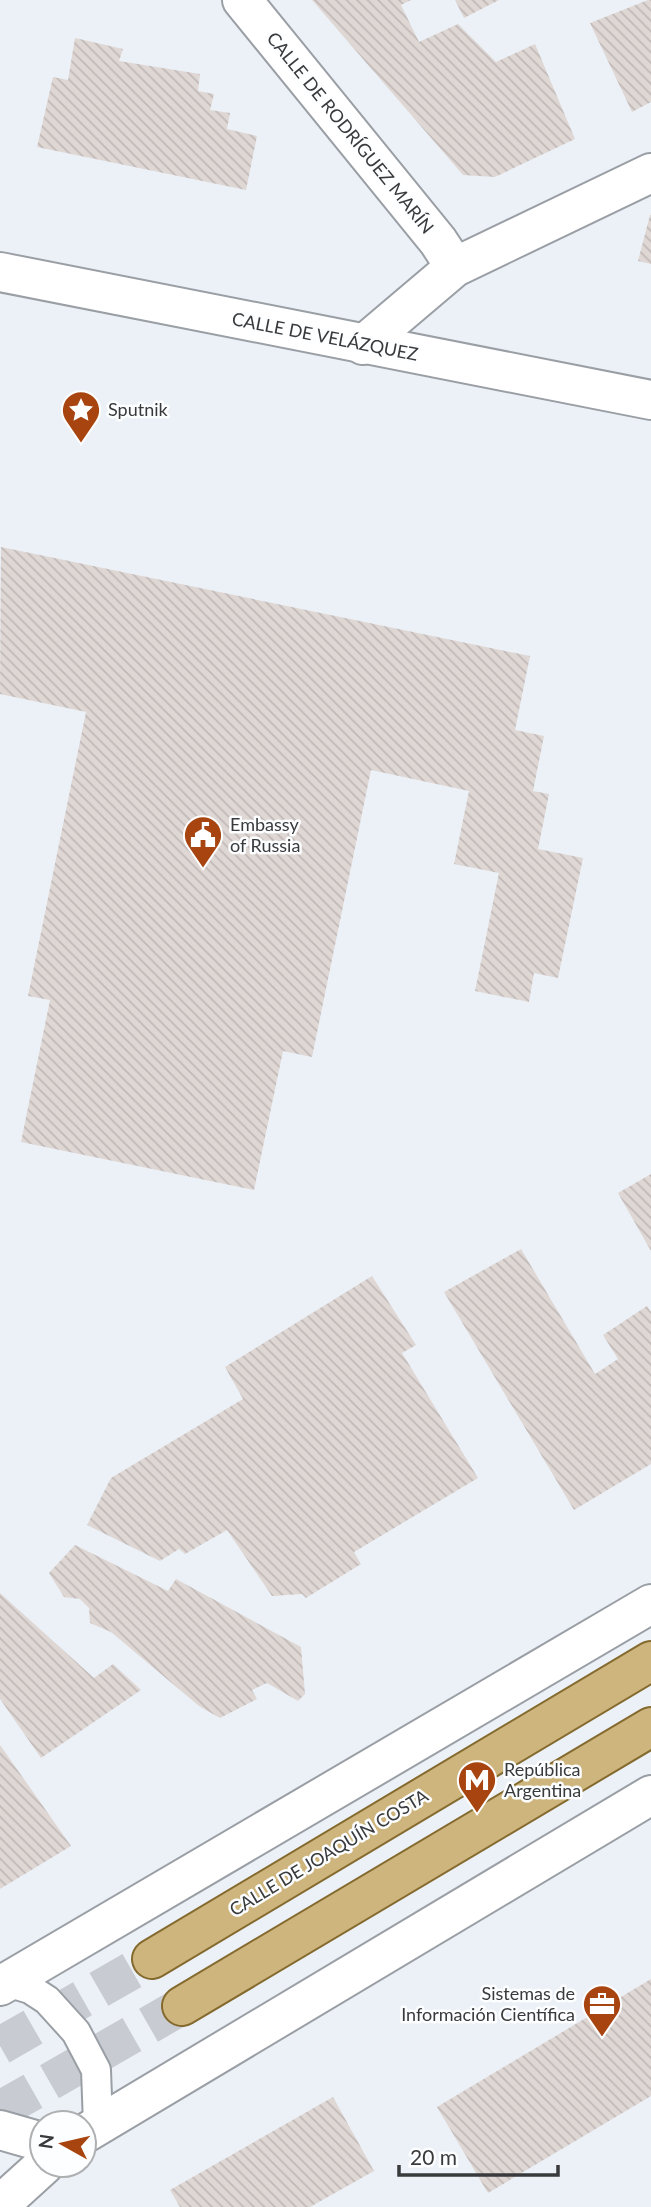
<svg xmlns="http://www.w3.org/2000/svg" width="651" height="2207" font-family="Lato,sans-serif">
<defs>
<pattern id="building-back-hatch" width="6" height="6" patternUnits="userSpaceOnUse" patternTransform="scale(1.75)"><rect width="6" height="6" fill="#dfd7d4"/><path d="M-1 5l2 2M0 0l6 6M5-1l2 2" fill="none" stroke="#c0b9b7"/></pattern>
</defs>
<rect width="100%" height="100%" fill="#ecf1f7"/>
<path fill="url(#building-back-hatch)" d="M312,0H411L401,5L419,42L458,24L496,62L535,44L575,139L495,177L463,175Z
M455,0H499L464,18Z
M648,0H651V102L632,112L590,23Z
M75,38L123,49L119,61L200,74L198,91L214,94L210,110L230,113L227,129L257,136L246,190L37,147L53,77L68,80Z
M650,215H651V264L638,261Z
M1,547L530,656L515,730L544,736L533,791L549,794L538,849L583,858L558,978L534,973L529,1002L475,991L499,873L454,864L469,791L371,770L312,1057L283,1051L254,1190L21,1142L50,1000L28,996L86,712L0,694Z
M651,1174V1251L618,1193Z
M521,1249L595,1374L618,1359L603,1335L647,1306L651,1312V1464L574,1510L444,1292Z
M372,1276L416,1345L402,1353L478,1478L354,1552L361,1564L306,1598L302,1594L272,1596L227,1530L185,1554L179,1549L160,1561L87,1525L111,1478L243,1399L225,1367Z
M75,1545L168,1591L176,1579L301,1647L305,1694L298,1701L267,1683L252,1690L257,1699L220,1718L199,1706L111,1632L90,1623L89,1608L80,1599L64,1597L49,1573Z
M0,1593L94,1678L113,1664L141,1690L41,1758L0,1699Z
M0,1745L71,1846L0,1889Z
M651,1979V2096L488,2193L437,2107Z
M333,2097L374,2171L310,2207H180L170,2190Z"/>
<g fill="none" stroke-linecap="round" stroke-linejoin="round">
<path stroke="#c8ccd2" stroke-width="38" stroke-dasharray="38 19" stroke-linecap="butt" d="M0,2046L152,1959
M0,2110L182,2006"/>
<g stroke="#9a9fa5" stroke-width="32">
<path id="lane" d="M7,1982L30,1989L47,2000L76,2032L96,2070L98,2124"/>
</g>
<g stroke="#9a9fa5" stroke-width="42">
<path id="street" d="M242,0L438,241L455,267
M363,345L455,267L651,173"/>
</g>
<g stroke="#9a9fa5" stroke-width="42">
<path id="secondary" d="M0,272L651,400
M0,1986L651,1604
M0,2130L42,2142
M84,2134L651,1795
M0,2205L44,2165"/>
</g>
<g stroke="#846a2e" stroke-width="42">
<path id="primary" d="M152,1959L651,1661
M182,2006L651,1727"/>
</g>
<use href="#lane" stroke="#fff" stroke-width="28"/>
<use href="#street" stroke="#fff" stroke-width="38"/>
<use href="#secondary" stroke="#fff" stroke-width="38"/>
<use href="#primary" stroke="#ceb57d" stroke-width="38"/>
</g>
<defs>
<g id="sight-pin" transform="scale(2.0125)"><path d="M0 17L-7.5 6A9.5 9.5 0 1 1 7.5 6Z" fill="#a7440f" stroke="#fdfeff"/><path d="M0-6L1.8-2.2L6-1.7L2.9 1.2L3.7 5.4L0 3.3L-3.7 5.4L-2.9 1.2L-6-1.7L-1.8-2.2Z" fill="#fff"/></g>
<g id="civic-pin" transform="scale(2.0125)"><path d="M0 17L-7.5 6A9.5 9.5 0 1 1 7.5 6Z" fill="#a7440f" stroke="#fdfeff"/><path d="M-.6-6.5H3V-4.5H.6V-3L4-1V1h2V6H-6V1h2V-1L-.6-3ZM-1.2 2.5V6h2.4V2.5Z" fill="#fff"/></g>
<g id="metro-pin" transform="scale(2.0125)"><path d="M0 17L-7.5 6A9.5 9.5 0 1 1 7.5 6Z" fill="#a7440f" stroke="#fdfeff"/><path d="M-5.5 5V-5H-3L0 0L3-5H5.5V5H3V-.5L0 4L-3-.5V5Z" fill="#fff"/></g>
<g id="office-pin" transform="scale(2.0125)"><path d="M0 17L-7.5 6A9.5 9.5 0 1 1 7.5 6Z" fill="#a7440f" stroke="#fdfeff"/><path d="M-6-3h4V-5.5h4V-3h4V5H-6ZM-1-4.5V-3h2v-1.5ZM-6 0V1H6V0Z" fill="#fff"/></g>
</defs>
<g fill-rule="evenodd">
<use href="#sight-pin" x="81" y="410"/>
<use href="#civic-pin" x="203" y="835"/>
<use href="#metro-pin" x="477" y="1780"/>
<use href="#office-pin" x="602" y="2004"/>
</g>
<g text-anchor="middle" stroke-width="5" stroke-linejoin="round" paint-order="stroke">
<g font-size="18" fill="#383a3c" stroke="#fdfeff">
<text transform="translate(350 133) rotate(51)" y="6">CALLE DE RODRÍGUEZ MARÍN</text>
<text transform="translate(325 337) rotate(11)" y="6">CALLE DE VELÁZQUEZ</text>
<text transform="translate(329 1853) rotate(-31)" y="6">CALLE DE JOAQUÍN COSTA</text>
</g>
<g font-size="18" fill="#383a3c" stroke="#fdfeff" text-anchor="start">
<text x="108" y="416">Sputnik</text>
<text x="230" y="831">Embassy<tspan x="230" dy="21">of Russia</tspan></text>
<text x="504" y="1776">República<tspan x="504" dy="21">Argentina</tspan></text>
<text x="575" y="2000" text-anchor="end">Sistemas de<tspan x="575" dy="21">Información Científica</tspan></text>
</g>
</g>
<g transform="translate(63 2144) rotate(278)"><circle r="33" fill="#fdfeff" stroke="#aeb0b1" stroke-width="2"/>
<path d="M0-5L12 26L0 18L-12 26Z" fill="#a7440f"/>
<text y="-10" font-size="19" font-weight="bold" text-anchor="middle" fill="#383a3c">N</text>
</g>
<path d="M399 2165v10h159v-10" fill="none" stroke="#383a3c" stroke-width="3.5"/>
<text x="410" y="2165" font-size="21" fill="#383a3c" stroke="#fdfeff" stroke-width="5" paint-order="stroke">20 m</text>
</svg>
